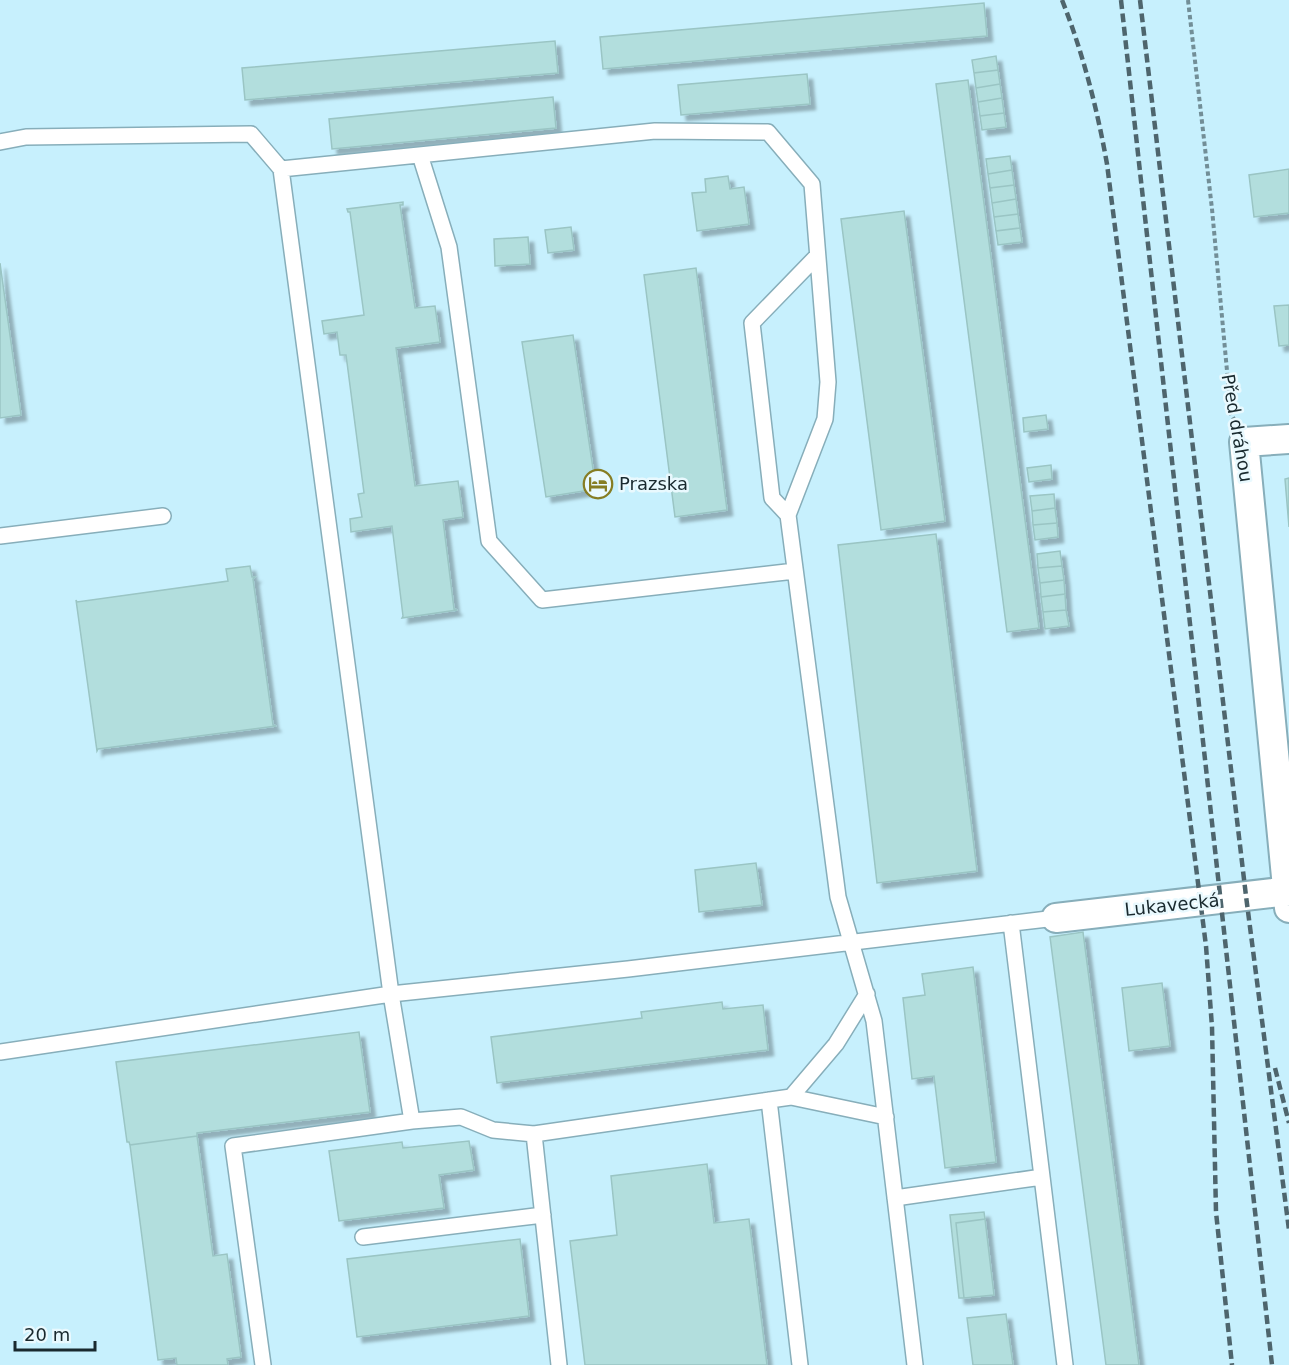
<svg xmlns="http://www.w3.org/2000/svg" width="1289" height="1365" font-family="'DejaVu Sans',sans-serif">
<defs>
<filter id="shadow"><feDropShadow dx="5.5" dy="5.5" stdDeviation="1.5" flood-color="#0004"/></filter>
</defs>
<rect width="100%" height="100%" fill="#c7f0fd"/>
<path fill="#b2dedd" stroke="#9ac5c4" stroke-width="1.5" filter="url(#shadow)" d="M984,3L987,36L603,69L600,37Z
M555,41L558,73L245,100L242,68Z
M996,56L998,70L974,73L972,60Z
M998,70L1000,84L976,88L974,73Z
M807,74L810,104L681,115L678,85Z
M968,80L1039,628L1007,632L936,84Z
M1000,84L1002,98L978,102L976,88Z
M553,97L556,128L332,149L329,119Z
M1002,98L1004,113L980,116L978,102Z
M1004,113L1006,127L982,130L980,116Z
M1010,156L1012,170L988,174L986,159Z
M1289,169V213L1254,217L1249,175Z
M1012,170L1014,185L990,188L988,174Z
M728,176L730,189L744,187L749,224L697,231L692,193L706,192L705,179Z
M1014,185L1016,199L992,203L990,188Z
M1016,199L1018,214L994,217L992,203Z
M403,202V205H400L415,308L435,306L440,342L396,348L415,486L458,481L463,517L443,520L454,609L457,610L402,618L403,616L392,526L351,532L350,519L362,517L358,494L364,493L346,355H340L337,332L324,334L322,321L364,315L350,212H348L347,209Z
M904,211L945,521L881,530L841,219Z
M1018,214L1020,228L996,231L994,217Z
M571,227L574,250L548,253L545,230Z
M1020,228L1022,242L998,245L996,231Z
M528,237L530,264L495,266L494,239Z
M0,263L21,415L0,418Z
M696,268L727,510L675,517L644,275Z
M1289,305V345L1279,346L1274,306Z
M573,335L596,489L546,497L522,342Z
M1046,415L1048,429L1024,432L1023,418Z
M1051,465L1052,479L1029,482L1027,468Z
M1289,478V527L1285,479Z
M1054,494L1055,508L1032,511L1030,496Z
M1055,508L1057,523L1033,525L1032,511Z
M1057,523L1058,537L1035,540L1033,525Z
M936,534L977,871L877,883L838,545Z
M1060,551L1062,566L1038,568L1037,554Z
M250,566L252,577H255L253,579L273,725L276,726L98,749L97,751L76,600L77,602L228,581L226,569Z
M1062,566L1064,580L1040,583L1038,568Z
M1064,580L1065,594L1041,597L1040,583Z
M1065,594L1066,610L1043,612L1041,597Z
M1066,610L1069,626L1045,629L1043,612Z
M756,863L762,905L699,912L695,870Z
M1083,932L1139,1365H1106L1050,937Z
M973,967L996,1162L945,1168L934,1076L912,1079L903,998L925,995L922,974Z
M1162,983L1170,1046L1129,1051L1122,988Z
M722,1002L723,1009L763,1005L768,1050L497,1083L491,1037L642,1018L641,1012Z
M359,1032L370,1112L197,1133V1136L130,1145L129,1142H127L116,1062Z
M197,1136L213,1256L227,1254L241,1357L227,1359L228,1365H177L176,1358L158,1360L130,1145Z
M469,1141L474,1170L439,1175L444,1208L339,1221L329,1151L402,1142L403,1148Z
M707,1164L714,1223L749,1219L767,1365H585L570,1241L617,1235L611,1176Z
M984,1212L985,1219L956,1223L964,1298H959L950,1215Z
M985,1219L994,1295L964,1298L956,1223Z
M520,1239L529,1316L357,1337L347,1259Z
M1006,1314L1013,1365H973L967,1318Z"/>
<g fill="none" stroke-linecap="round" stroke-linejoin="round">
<g stroke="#87aeba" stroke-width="18">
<path id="lane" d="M0,142L26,137L251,134L281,169L655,131L768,132L812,184L828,382L825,419L788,515L838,897L874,1021L915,1365
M420,155L449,247L489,541L542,600L795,571
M281,169L391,994L412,1121L461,1117L493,1130L534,1134L791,1097L886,1117
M788,515L772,498L752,323L817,256
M0,536L163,516
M1011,923L1065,1365
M0,1052L391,994L628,969L1056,918
M791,1097L836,1044L867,994
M769,1100L800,1365
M534,1134L559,1365
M895,1198L1042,1177
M363,1237L543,1215
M263,1365L233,1146L412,1121"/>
</g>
<g stroke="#87aeba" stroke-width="32">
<path id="street" d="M1289,439L1244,442L1289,908
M1056,918L1289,891"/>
</g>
<path stroke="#728e97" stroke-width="4" stroke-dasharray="4.5 3" stroke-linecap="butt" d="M1188,0L1212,209L1231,414L1234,419"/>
<use href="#lane" stroke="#fff" stroke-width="15"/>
<use href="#street" stroke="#fff" stroke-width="28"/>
<path stroke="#4e656d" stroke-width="4.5" stroke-dasharray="9 4.5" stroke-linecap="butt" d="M1062,0C1083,53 1097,108 1107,164L1206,946L1212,1027L1216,1212L1232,1365
M1121,0L1272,1365
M1140,0L1246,896L1289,1230
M1275,1068L1289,1123"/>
</g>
<defs>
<g id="hotel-ring" transform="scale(1.5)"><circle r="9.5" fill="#e9f9fe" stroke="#867d23" stroke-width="1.5"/><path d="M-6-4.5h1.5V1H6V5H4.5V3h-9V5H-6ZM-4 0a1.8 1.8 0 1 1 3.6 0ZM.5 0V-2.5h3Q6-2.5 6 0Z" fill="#867d23"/></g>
</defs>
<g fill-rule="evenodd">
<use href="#hotel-ring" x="598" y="484"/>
</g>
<g text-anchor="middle" stroke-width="5" stroke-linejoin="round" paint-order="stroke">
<g font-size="18" fill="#19292e" stroke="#e9f9fe">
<text transform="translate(1237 428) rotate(80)" y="6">Před dráhou</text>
<text transform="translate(1172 905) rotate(-6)" y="6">Lukavecká</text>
</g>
<g font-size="18" fill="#19292e" stroke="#e9f9fe" text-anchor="start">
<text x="619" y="490">Prazska</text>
</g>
</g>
<path d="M15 1341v9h80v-9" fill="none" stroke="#19292e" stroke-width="3"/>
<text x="24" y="1341" font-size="18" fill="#19292e" stroke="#e9f9fe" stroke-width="4.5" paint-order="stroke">20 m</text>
</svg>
